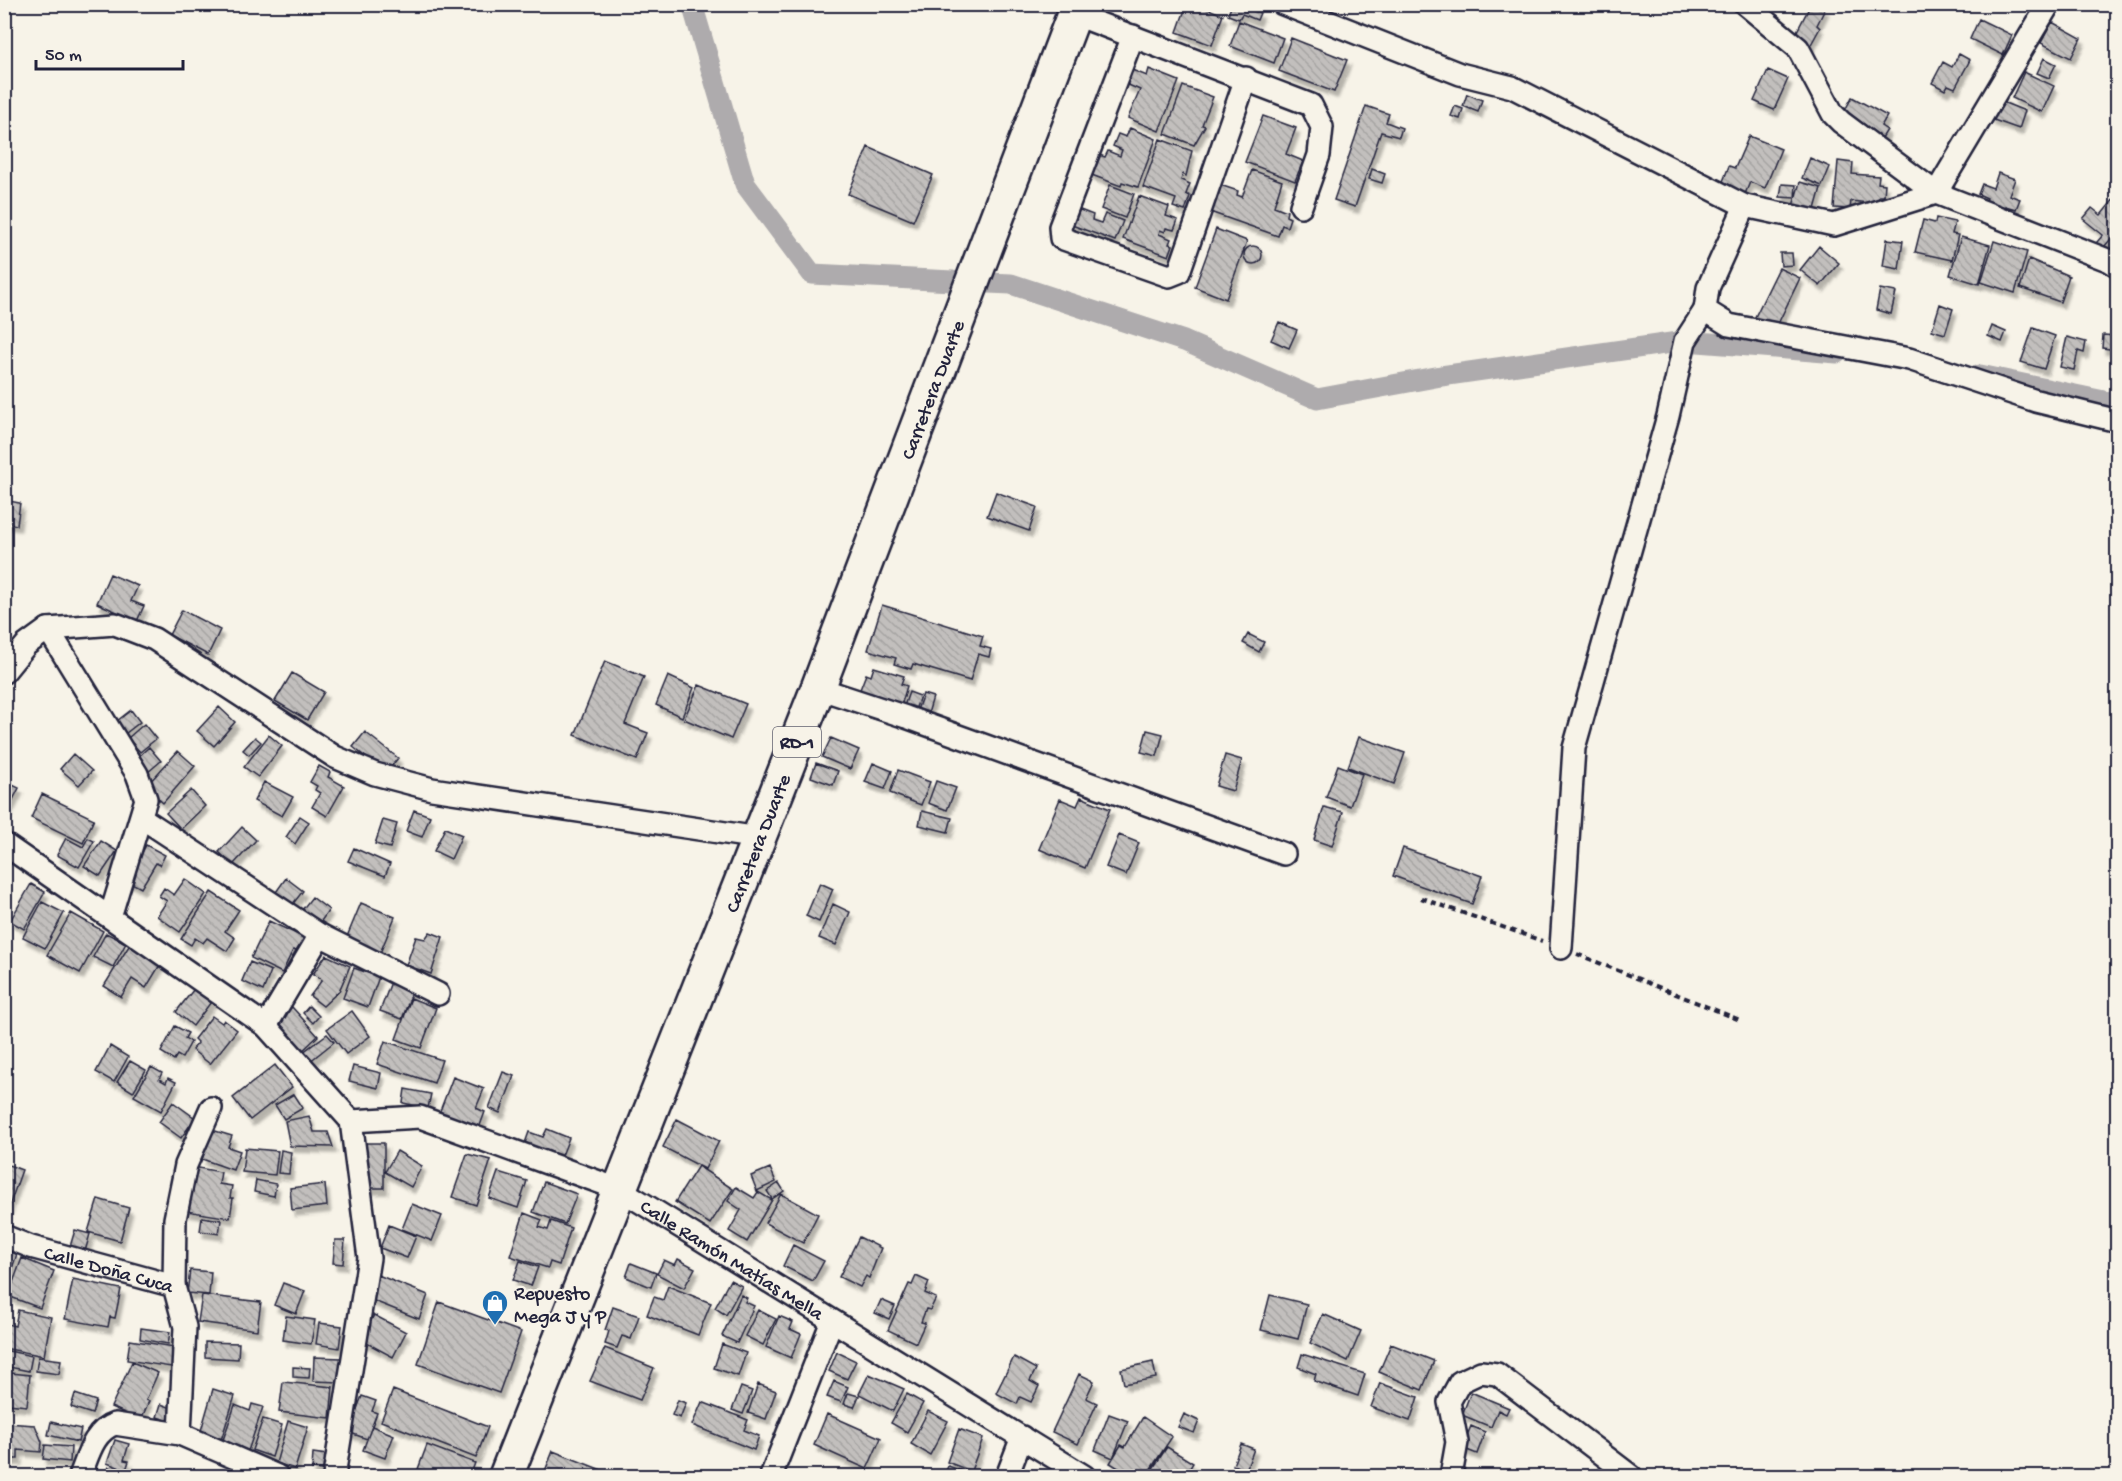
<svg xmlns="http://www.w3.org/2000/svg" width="2122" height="1481" font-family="'Gochi Hand',sans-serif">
<defs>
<pattern id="building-back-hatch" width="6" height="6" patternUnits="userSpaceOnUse" patternTransform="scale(1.5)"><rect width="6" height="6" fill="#c2bfbd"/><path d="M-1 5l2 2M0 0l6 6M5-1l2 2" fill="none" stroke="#a6a4a3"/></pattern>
<filter id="shadow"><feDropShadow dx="3.5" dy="6" stdDeviation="1.5" flood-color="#0004"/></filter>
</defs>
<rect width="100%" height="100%" fill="#f7f3e8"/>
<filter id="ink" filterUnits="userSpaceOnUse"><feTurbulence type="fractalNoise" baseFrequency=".0167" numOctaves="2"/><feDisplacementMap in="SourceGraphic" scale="12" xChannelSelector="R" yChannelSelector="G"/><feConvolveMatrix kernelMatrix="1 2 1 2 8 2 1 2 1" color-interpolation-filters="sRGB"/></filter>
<g filter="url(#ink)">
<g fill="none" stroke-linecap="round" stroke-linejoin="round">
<path stroke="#aeabad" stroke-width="21" d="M692,4L745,184L812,274L953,281
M989,283L1011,284L1184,341L1317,399L1441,376L1685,341L1837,353
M1980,375L2118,404"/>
</g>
<path fill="url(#building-back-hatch)" stroke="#22223b" stroke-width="1.5" filter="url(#shadow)" d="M1187,4H1196L1223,15L1212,45L1177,32Z
M1232,4L1260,13L1257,20L1242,14L1239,19L1228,15Z
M1811,4L1825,9L1817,25L1820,28L1809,48L1793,39Z
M1979,19L2012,35L2003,55L1970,39Z
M1239,21L1283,38L1274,63L1230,46Z
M2052,22L2081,38L2071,58L2041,43Z
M1291,38L1347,60L1334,92L1279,71Z
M1959,54L1970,60L1955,88L1948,85L1945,90L1932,83L1943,62L1952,67Z
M2044,58L2056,64L2049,78L2037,73Z
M1149,69L1179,81L1159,131L1128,118L1140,90L1126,84L1132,70L1147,76Z
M1768,70L1788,79L1774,110L1754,101Z
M2024,72L2054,86L2042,112L2012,98Z
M1183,86L1213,97L1202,125L1205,126L1194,145L1165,134Z
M1467,94L1482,100L1478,112L1463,106Z
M1999,96L2007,99L2005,103L2025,111L2019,129L1991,119Z
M1852,97L1887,116L1881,126L1887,130L1882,138L1842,116Z
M1366,106L1389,114L1386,122L1402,128L1399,137L1381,132L1355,207L1334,200Z
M1455,106L1463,109L1460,119L1451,116Z
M1263,116L1296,128L1286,154L1303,161L1295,181L1245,162Z
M1130,128L1156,139L1138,187L1122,182L1121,186L1089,174L1097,154L1105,157L1108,151L1120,156L1122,150L1113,146L1118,134L1126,137Z
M1749,136L1781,149L1765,188L1750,182L1743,199L1720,189L1729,166L1735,168Z
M1160,139L1192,151L1186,176L1183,174L1181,180L1190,184L1186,194L1190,196L1185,211L1173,207L1176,199L1143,187Z
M868,147L933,175L913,221L848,194Z
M1810,158L1830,167L1822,186L1802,178Z
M1838,161L1853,163L1852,174L1879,176L1878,183L1885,184L1884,196H1879V204L1851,201L1850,209L1834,208Z
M1372,169L1385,174L1382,183L1369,179Z
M1252,170L1282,181L1274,206L1287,211L1286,216L1290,218L1287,227L1282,225L1278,236L1210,212L1220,185L1238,191L1237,195L1242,197Z
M1998,173L2015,179L2009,195L2020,199L2016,209L2005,206L2002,214L1984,207L1987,198L1978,194L1982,184L1993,188Z
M1800,182L1821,188L1812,220L1791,213Z
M1782,184L1796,185L1795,198L1780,197Z
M1110,185L1134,194L1125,218L1101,209Z
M1139,196L1169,207L1166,216L1178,220L1174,230L1166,228L1165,232L1160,230L1159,234L1171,239L1169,244L1173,245L1169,256L1123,239Z
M2114,199L2118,202V231L2103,248L2096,243L2103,235L2083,219L2092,208L2101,215Z
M1075,208L1093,215L1092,220L1101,223L1105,214L1123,221L1115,241L1069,224Z
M1936,218L1955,222L1952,234L1958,235L1952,260L1915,252L1923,220L1935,223Z
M1216,229L1247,241L1226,299L1195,287Z
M1961,237L1990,245L1979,284L1950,275Z
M1887,239L1903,241L1899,269L1883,266Z
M1994,241L2027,252L2015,293L1981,282Z
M1819,246L1839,263L1820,286L1800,270Z
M1244 255a9 9 0 1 1 18 0a9 9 0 1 1-18 0Z
M1780,253H1792L1793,265L1781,266Z
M2029,259L2069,276L2060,302L2020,288Z
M1779,268L1800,278L1774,332L1753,321Z
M1880,289L1896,292L1891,314L1876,310Z
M1940,304L1953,309L1945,334L1932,330Z
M1279,322L1297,330L1289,348L1271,340Z
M1992,326L2006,332L2002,342L1988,336Z
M2033,328L2055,336L2044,369L2021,362Z
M2103,335L2118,336V350L2102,348Z
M2067,337L2086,342L2084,353L2078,351L2074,370L2060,367Z
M996,492L1037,507L1029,531L987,516Z
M9,501L20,503L17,525L5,523Z
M110,574L138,586L131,601L144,606L137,621L97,603Z
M882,605L983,636L980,646L991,649L989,657L978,654L970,681L913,664L911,669L894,664L896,658L868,650Z
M182,610L220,630L208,655L169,635Z
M1248,634L1264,642L1259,652L1243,643Z
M605,661L644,677L625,724L648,733L637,760L575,735Z
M874,667L904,676L901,684L907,686L901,706L859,692L866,674L871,676Z
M292,673L324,692L307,720L275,701Z
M668,676L694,688L682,717L656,705Z
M699,685L746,704L731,739L684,719Z
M909,692L920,696L914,713L903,709Z
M923,694L933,697L927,717L916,713Z
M219,707L235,722L214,746L197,731Z
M131,710L140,722L121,737L112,725Z
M144,724L156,739L140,752L128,738Z
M1147,730L1163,734L1157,756L1141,752Z
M365,732L398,758L386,773L353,747Z
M269,735L282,746L258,777L244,767Z
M255,737L261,742L249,755L243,750Z
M1359,737L1405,753L1394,784L1348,767Z
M831,738L859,750L850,769L822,757Z
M149,747L161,761L147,773L136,759Z
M178,751L195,766L163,803L152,793L149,783Z
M73,754L92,771L79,785L60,769Z
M1225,755L1242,760L1233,791L1216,786Z
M816,763L838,771L833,785L811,777Z
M873,763L892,771L885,789L865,782Z
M1338,765L1362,774L1350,806L1326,797Z
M319,766L330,772L328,777L344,786L327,816L312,807L320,793L315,790L317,786L310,782Z
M898,770L930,782L921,805L890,793Z
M4,781L19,788L4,817Z
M936,781L956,788L947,810L928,803Z
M264,782L293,797L282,816L254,801Z
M191,790L205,806L181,829L166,813Z
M42,794L94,819L83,843L31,818Z
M1081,797L1110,809L1085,868L1039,849L1060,799L1077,806Z
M1324,807L1343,812L1332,846L1314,840Z
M414,810L430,816L422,837L406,831Z
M922,811L952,818L948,832L919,825Z
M300,816L309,822L295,844L286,837Z
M383,820L397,824L390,848L375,844Z
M242,827L256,840L233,865L219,852Z
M445,828L462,835L451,859L434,851Z
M1119,835L1139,843L1126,875L1106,867Z
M66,838L83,847L88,838L94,841L79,867L57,855Z
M101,841L117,851L100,876L84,866Z
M146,845L165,855L160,865L156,863L141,888L128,881Z
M354,848L390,864L385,876L348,861Z
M1403,848L1482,876L1472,904L1393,876Z
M286,878L303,891L292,905L276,892Z
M185,879L206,894L180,932L157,916L167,901L159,896L164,888L174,895Z
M820,883L833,889L819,922L806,916Z
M31,884L45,892L24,929L10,921Z
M211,892L239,910L225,931L235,938L227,951L207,938L203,943L195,938L191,945L181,939Z
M312,897L329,910L316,928L298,915Z
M42,902L64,913L45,948L23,937Z
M361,903L395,917L380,953L346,939Z
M833,904L850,912L836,945L819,938Z
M71,913L103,931L80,973L47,955Z
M269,921L305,938L299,952L293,950L282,973L251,958Z
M430,932L443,937L431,974L406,965L416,937L425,939Z
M106,933L126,943L113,967L93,957Z
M132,941L163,960L146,988L132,979L121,997L104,986Z
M326,955L350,966L339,991L323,1006L310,996L322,980L313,974Z
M250,962L271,971L263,991L242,981Z
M354,968L379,977L368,1007L343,998Z
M391,982L413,990L402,1019L380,1011Z
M197,985L214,998L193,1026L176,1012Z
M411,998L436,1008L421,1048L396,1039Z
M309,1006L319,1016L313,1023L303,1013Z
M292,1007L318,1036L300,1053L274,1024Z
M352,1011L370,1036L346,1054L327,1029Z
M212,1016L222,1023L224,1020L237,1030L210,1064L192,1050L198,1043L194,1039Z
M175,1026L188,1033L185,1038L191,1042L182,1058L177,1055L174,1060L161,1052Z
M327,1034L334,1042L309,1062L302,1053Z
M385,1041L442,1060L434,1083L377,1064Z
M110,1046L128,1057L114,1082L96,1072Z
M130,1061L146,1070L133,1092L117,1082Z
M275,1065L292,1087L250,1120L233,1098Z
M353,1066L381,1073L378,1088L349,1081Z
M151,1067L162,1073L159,1079L166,1083L168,1078L176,1082L161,1111L134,1096Z
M503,1072L514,1076L500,1113L489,1108Z
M453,1077L484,1089L476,1108L485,1112L478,1131L438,1116Z
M405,1089L431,1094L428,1108L403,1103Z
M294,1094L303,1108L284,1119L275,1105Z
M173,1102L195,1118L181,1138L159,1122Z
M309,1116L314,1132H328L333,1147L290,1146L285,1121Z
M677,1119L719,1141L705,1169L663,1147Z
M547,1129L569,1138L561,1158L525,1143L529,1132L543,1137Z
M212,1130L232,1136L228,1147L240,1151L233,1170L202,1159Z
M365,1143H384V1188H366Z
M245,1148L278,1151L275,1175L242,1172Z
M281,1150L291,1152L289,1174L278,1173Z
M397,1151L422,1166L411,1187L385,1172Z
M467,1154L491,1160L476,1205L452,1197Z
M6,1164L22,1170L7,1212L4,1211Z
M698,1166L733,1189L710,1224L675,1202Z
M193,1167L221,1172L219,1184L232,1186L230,1198H233L230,1218L186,1211Z
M770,1168L776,1182L757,1191L751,1176Z
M498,1172L527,1181L518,1208L489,1198Z
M256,1180L276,1184L274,1196L254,1192Z
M544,1182L577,1194L565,1224L533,1212Z
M779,1183L784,1191L772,1199L767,1191Z
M325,1184L327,1206L292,1210L290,1188Z
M736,1187L754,1198L758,1192L772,1200L747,1242L729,1231L741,1210L728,1201Z
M781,1194L818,1214L803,1243L765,1223Z
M98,1199L129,1208L120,1241L88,1232Z
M412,1204L442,1216L432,1241L402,1229Z
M524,1213L542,1220L539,1227L548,1230L551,1221L571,1228L559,1265L550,1262L548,1268L510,1256Z
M202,1217L221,1220L219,1234L200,1231Z
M389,1225L416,1236L407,1258L380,1248Z
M75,1230L90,1234L84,1255L69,1250Z
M859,1237L881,1248L869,1278L866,1276L860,1287L839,1277Z
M335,1240H345L343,1264L333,1263Z
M793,1245L824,1261L813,1281L783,1266Z
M4,1250L17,1254L9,1277L4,1275Z
M22,1258L54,1271L40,1308L8,1296Z
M678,1259L695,1268L684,1288L657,1274L664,1260L675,1265Z
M520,1261L538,1267L531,1286L513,1280Z
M631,1263L656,1273L651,1287L626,1277Z
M190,1270L211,1272L209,1295L187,1293Z
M378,1275L428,1295L419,1319L369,1299Z
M916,1276L929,1282L925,1293L936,1298L930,1310L926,1309L921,1322L925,1323L916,1343L888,1330L909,1284L912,1285Z
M73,1279L121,1289L115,1318L110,1317L108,1327L65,1319Z
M730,1280L742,1286L726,1315L715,1308Z
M283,1283L305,1291L296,1314L274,1305Z
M668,1286L711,1303L698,1335L647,1315L654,1297L663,1300Z
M202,1295L261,1302L257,1330L198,1322Z
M741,1295L747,1298L745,1302L754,1306L737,1343L722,1336Z
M1270,1295L1307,1304L1298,1339L1261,1330Z
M881,1300L895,1306L889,1319L875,1313Z
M439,1302L521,1332L499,1393L418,1364Z
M613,1307L639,1316L631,1339L622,1336L617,1348L605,1344L609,1331L605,1330Z
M18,1310L51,1317L44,1356L4,1348V1323L15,1326Z
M758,1310L776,1319L763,1345L745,1336Z
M1323,1314L1361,1331L1348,1361L1310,1343Z
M374,1315L406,1332L393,1357L361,1340Z
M286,1316L315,1320L311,1344L283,1340Z
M779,1316L793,1322L790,1329L801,1334L791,1358L766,1347Z
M319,1323L342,1326L339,1348L316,1344Z
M141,1328L170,1332L168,1344L140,1339Z
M130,1340L181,1348L177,1368L127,1360Z
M205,1342L239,1343L238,1359L205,1357Z
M722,1344L746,1353L738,1376L714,1368Z
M1391,1344L1434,1361L1422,1390L1379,1372Z
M605,1348L654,1368L640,1400L590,1381Z
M4,1350L32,1356L29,1371L4,1366Z
M837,1352L856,1361L847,1379L829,1371Z
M1302,1354L1365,1374L1358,1396L1314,1381L1316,1374L1298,1367Z
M38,1357L61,1360L59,1374L36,1371Z
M314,1357L342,1358L340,1382L313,1381Z
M1014,1357L1036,1369L1030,1381L1039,1386L1031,1402L1020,1397L1017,1404L996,1393Z
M132,1362L158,1373L146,1400L149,1401L141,1420L111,1407Z
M1153,1362L1156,1378L1124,1384L1121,1369Z
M293,1367L310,1368L309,1378L293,1377Z
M11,1373L30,1375L27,1406L8,1404Z
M869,1374L904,1389L893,1411L859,1394Z
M1079,1374L1094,1381L1086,1398L1097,1403L1078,1444L1052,1432Z
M834,1381L848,1387L841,1402L827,1397Z
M283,1382L333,1387L330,1418L279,1412Z
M1380,1383L1418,1397L1410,1421L1371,1407Z
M758,1384L776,1391L766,1419L748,1413Z
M741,1387L752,1391L743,1414L732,1410Z
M213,1389L235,1396L221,1440L200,1434Z
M393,1390L488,1427L476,1458L381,1421Z
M1471,1392L1509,1408L1506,1414L1498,1410L1491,1427L1462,1415Z
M848,1393L859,1396L854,1407L844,1404Z
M75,1394L96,1401L92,1414L71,1407Z
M907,1394L923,1403L907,1432L891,1423Z
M362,1396L376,1401L372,1411L377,1413L367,1439L348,1432Z
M678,1400L686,1403L680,1418L672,1415Z
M702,1402L748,1420L744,1430L759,1436L754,1450L692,1425Z
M161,1404L177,1410L173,1422L157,1417Z
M252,1404L263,1407L248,1451L222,1443L235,1405L250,1411Z
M928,1411L948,1421L930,1455L911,1444Z
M827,1414L881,1438L867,1469L814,1445Z
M1109,1414L1128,1421L1113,1458L1095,1450Z
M1184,1414L1199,1421L1194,1433L1178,1427Z
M1143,1417L1172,1437L1146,1476H1132L1110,1463L1121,1445L1125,1447Z
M263,1419L282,1425L272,1457L252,1450Z
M288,1421L308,1427L295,1469L276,1463Z
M51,1422L81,1429L78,1442L48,1435Z
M6,1423L35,1425L42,1442L41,1452L18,1450V1459H4Z
M372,1426L394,1435L385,1458L363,1450Z
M1471,1426L1485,1432L1477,1454L1462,1448Z
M959,1429L983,1438L971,1471L947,1462Z
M115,1440L129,1444L124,1460L129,1461L126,1470L107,1463Z
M1241,1444L1254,1449L1246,1470L1233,1465Z
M45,1445L71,1447L70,1462L43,1459Z
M427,1445L475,1463L470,1476H438L418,1469Z
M1167,1447L1193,1463L1185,1476H1148Z
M553,1451L617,1476H543Z
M313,1453L327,1455L326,1470L312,1469Z
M948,1466L970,1474L969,1476H944Z
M94,1467L106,1473L109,1467L125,1475L89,1476Z"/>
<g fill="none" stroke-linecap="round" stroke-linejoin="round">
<g stroke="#22223b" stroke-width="26">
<g id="minor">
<path d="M1283,4L1460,74L1512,87L1745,206L1834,225L1936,193L2049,4"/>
<path d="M1745,4L1798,48L1833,114L1841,122L1936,193L2110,261L2118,266"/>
<path d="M1074,14L1311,105L1322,127L1319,155L1301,206"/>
<path d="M1133,36L1060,227L1061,238L1169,276L1179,272L1246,78"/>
<path d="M1745,206L1708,288L1705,310L1729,325L1909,359L2036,401L2118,421"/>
<path d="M48,629L137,774L146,799L110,917"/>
<path d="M4,672L26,645L48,629L115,624L154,639L335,757L375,774L432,789L759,838"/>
<path d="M818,688L906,717L1284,854"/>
<path d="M142,818L320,935L438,994"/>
<path d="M4,844L266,1026L351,1121L369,1258L334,1476"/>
<path d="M1561,948L1574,748L1668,416L1685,341L1705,310"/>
<path d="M266,1026L320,935"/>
<path id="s1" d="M351,1121L420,1117L621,1190L1084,1476"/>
<path id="s2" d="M4,1236L31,1247L174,1286L185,1327L180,1434"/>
<path d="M174,1286L175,1219L186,1165L211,1108"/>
<path d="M80,1476C88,1457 93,1431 115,1424L180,1434L277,1476"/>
<path d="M771,1476L832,1321"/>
<path d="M1007,1476L1022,1437"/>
<path d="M1451,1476L1457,1442L1449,1402L1460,1382L1481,1372L1497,1374L1631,1476"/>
</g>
</g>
<g stroke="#22223b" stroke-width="38">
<g id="primary">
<path id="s3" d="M506,1476L818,688L1078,4"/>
</g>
</g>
<path stroke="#22223b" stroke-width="4" stroke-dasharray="6 4.5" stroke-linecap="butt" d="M1421,898L1542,941
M1577,954L1740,1020"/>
<use href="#minor" stroke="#f7f3e8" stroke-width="21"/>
<use href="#primary" stroke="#f7f3e8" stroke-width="33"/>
</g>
</g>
<defs>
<g id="shop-pin" transform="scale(1.35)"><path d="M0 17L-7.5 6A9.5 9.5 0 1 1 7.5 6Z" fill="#1f6fb2" stroke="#f7f3e8"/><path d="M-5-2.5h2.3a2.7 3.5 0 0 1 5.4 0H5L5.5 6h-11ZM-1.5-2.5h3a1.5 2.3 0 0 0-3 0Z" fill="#fff"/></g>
</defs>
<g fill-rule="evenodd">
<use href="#shop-pin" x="495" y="1303"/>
</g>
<g text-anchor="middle" stroke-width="4.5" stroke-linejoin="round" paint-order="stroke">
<rect fill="#f7f3e8" stroke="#62616f" stroke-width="1.5" x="773" y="727" width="48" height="30" rx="4.5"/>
<g font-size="18" font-weight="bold" fill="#22223b">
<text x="797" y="748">RD-1</text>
</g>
<g font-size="20" fill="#22223b" stroke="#f7f3e8">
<text dy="7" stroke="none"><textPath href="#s3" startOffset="1167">Carretera Duarte</textPath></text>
<text dy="7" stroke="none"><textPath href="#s3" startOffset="681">Carretera Duarte</textPath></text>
<text dy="7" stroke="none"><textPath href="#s1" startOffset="414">Calle Ramón Matías Mella</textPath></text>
<text dy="7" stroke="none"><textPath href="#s2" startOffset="110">Calle Doña Cuca</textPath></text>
</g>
<g font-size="20" fill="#22223b" stroke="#f7f3e8" text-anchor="start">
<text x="514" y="1299">Repuesto<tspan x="514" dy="23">Mega J y P</tspan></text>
</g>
</g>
<rect width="2122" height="1481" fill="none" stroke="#f7f3e8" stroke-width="24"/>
<rect x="12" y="12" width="2098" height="1457" fill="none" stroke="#22223b" stroke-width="2" filter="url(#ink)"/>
<path d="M36 60v9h147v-9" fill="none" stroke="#22223b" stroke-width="3"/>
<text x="45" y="60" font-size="18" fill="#22223b" stroke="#f7f3e8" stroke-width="4.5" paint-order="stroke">50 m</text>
</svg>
